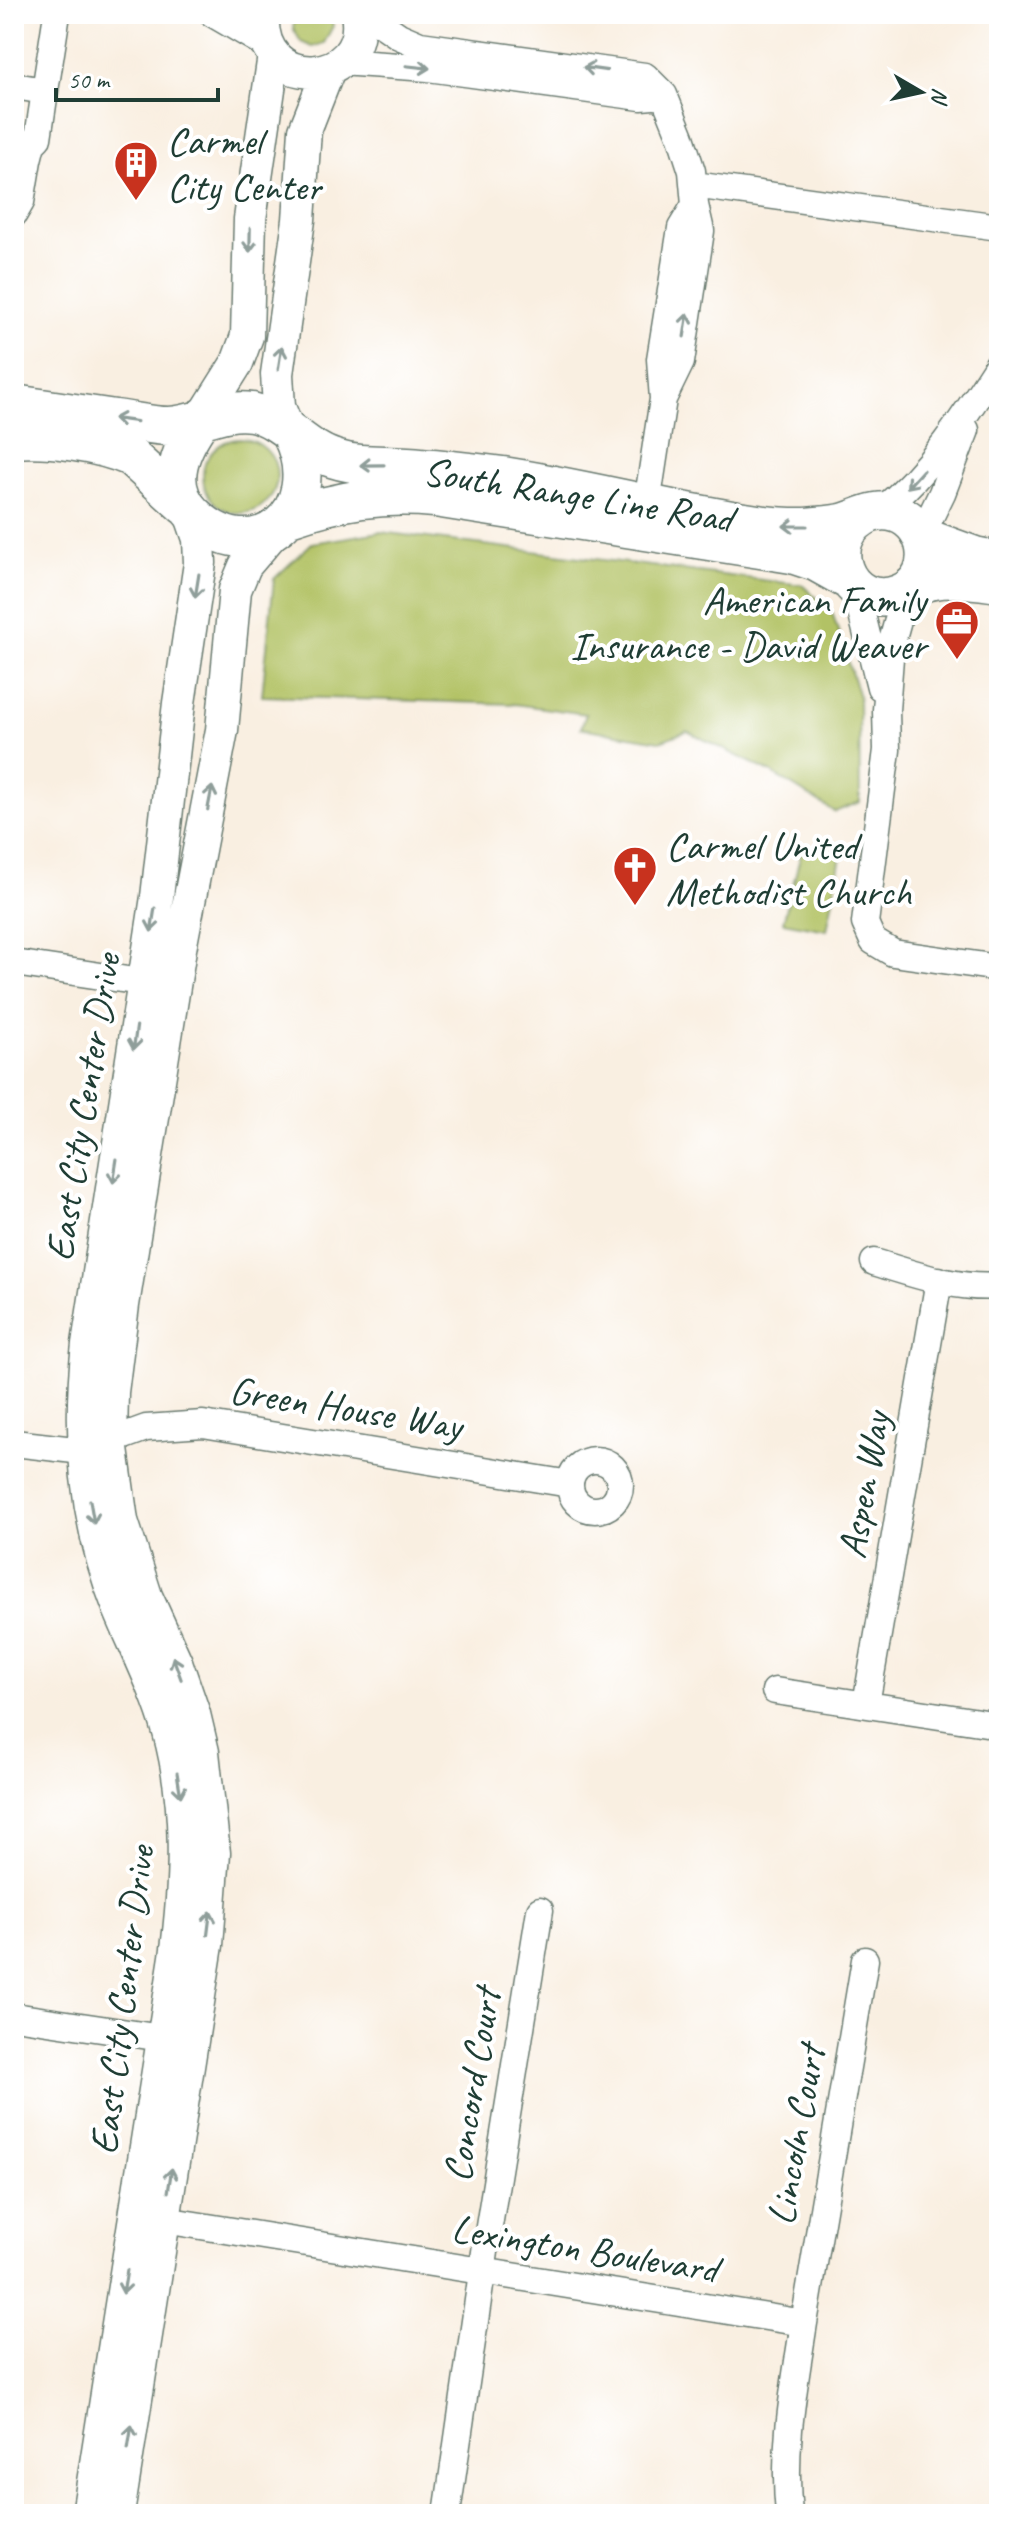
<svg xmlns="http://www.w3.org/2000/svg" width="1013" height="2528" font-family="Caveat,sans-serif">
<rect width="100%" height="100%" fill="#fff"/>
<filter id="ink" filterUnits="userSpaceOnUse"><feTurbulence type="fractalNoise" baseFrequency=".0125" numOctaves="2"/><feDisplacementMap in="SourceGraphic" scale="16" xChannelSelector="R" yChannelSelector="G"/><feConvolveMatrix kernelMatrix="1 2 1 2 8 2 1 2 1" color-interpolation-filters="sRGB"/></filter>
<filter id="wash" filterUnits="userSpaceOnUse"><feTurbulence type="fractalNoise" baseFrequency=".006" numOctaves="4" result="noise"/><feDisplacementMap in="SourceGraphic" scale="32" xChannelSelector="R" yChannelSelector="G"/><feGaussianBlur stdDeviation="1.8" result="paint"/><feColorMatrix in="noise" values="0 0 0 0 0 0 0 0 0 0 0 0 0 0 0 0 0 1.4 0 .05"/><feComposite in="paint" operator="in"/></filter>
<g filter="url(#wash)">
<rect width="100%" height="100%" fill="#f9efe1"/>
<path fill="#b2c265" stroke="#68804c" stroke-width="2" d="M295,14H331L333,26L324,43L312,47L301,42L293,28Z
M203 476a37 37 0 1 1 74 0a37 37 0 1 1-74 0Z
M380,532L802,585L832,612L859,697L860,802L835,812L770,772L687,731L660,741L581,728L586,714L514,704L262,696L274,579L312,543Z
M802,850L841,856L827,930L783,922Z"/>
</g>
<g filter="url(#ink)">
<g fill="none" stroke-linecap="round" stroke-linejoin="round">
<g stroke="#6b7b71" stroke-width="29">
<path id="minor" d="M213,14L268,46
M367,14L399,36L420,45L645,76L664,95L681,137L692,171L695,205L701,231L681,362L663,399
M340,62L428,68L641,97L664,95
M14,86L45,91L57,14
M694,185L999,227
M14,214L21,202L28,160L32,144L38,138L45,91
M647,504L663,399L660,359L681,228L695,205
M881,511C930,471 965,416 999,363
M922,534L942,493L966,430
M855,587L880,687
M906,591L891,645L886,710L887,750L865,923L873,941L893,953L999,968
M14,963L161,985
M874,1262C913,1274 958,1290 999,1286
M14,1443L83,1451L146,1428L203,1424L570,1484
M570 1485a25 25 0 1 1 50 0a25 25 0 1 1-50 0Z
M775,1691L999,1725
M866,1704L939,1280
M14,2016L162,2038
M164,2220L804,2323C794,2388 782,2448 789,2514
M804,2323L865,1960
M447,2514L486,2245L540,1910"/>
</g>
<g stroke="#6b7b71" stroke-width="35">
<path id="tertiary" d="M263,14C257,96 371,85 357,14
M203,417L237,363L247,336L250,219L274,55
M290,434L279,407L277,374L299,220L305,130L329,69
M88,2514L176,1957C186,1881 189,1806 169,1732C157,1689 136,1649 119,1608C85,1523 78,1433 88,1344L157,897L179,703L200,563L199,539L189,510
M118,2514L207,1945L214,1853L203,1752L194,1714L176,1662L146,1596L122,1521L111,1442L112,1392L123,1305L180,949L222,730L235,590L245,566L279,526"/>
</g>
<g stroke="#6b7b71" stroke-width="41">
<path id="secondary" d="M14,404C48,409 82,414 115,419C133,421 152,426 169,426C197,425 223,407 252,412C284,419 304,450 335,459C360,467 382,464 407,466C439,468 471,472 503,476C568,486 633,502 698,514C733,520 770,528 806,527C818,526 830,525 842,523C854,520 864,514 876,512C926,504 946,576 899,594C846,614 815,537 871,513
M202,418C182,446 163,483 192,513C252,575 330,512 291,434
M14,439C48,436 100,443 131,457L185,506
M289,517C339,500 382,493 435,498L792,554L816,562L850,581
M923,537L975,556L999,561
M913,586C941,574 970,579 999,583"/>
</g>
<use href="#minor" stroke="#fff" stroke-width="26"/>
<use href="#tertiary" stroke="#fff" stroke-width="32"/>
<use href="#secondary" stroke="#fff" stroke-width="38"/>
</g>
<defs><path id="oneway-shaft" d="M-6 0H5M1.5-3L5.5 0L1.5 3" fill="none" stroke-width="1.6" stroke-linecap="round" stroke-linejoin="round" transform="scale(2)"/></defs>
<g stroke="#8f9e9a">
<use href="#oneway-shaft" transform="translate(418 67) rotate(6)"/>
<use href="#oneway-shaft" transform="translate(595 69) rotate(-172)"/>
<use href="#oneway-shaft" transform="translate(250 240) rotate(91)"/>
<use href="#oneway-shaft" transform="translate(686 325) rotate(-81)"/>
<use href="#oneway-shaft" transform="translate(280 358) rotate(-81)"/>
<use href="#oneway-shaft" transform="translate(125 420) rotate(-172)"/>
<use href="#oneway-shaft" transform="translate(372 465) rotate(179)"/>
<use href="#oneway-shaft" transform="translate(915 479) rotate(132)"/>
<use href="#oneway-shaft" transform="translate(795 526) rotate(-180)"/>
<use href="#oneway-shaft" transform="translate(197 586) rotate(99)"/>
<use href="#oneway-shaft" transform="translate(210 798) rotate(-79)"/>
<use href="#oneway-shaft" transform="translate(153 920) rotate(99)"/>
<use href="#oneway-shaft" transform="translate(135 1038) rotate(98)"/>
<use href="#oneway-shaft" transform="translate(115 1171) rotate(99)"/>
<use href="#oneway-shaft" transform="translate(92 1512) rotate(80)"/>
<use href="#oneway-shaft" transform="translate(177 1668) rotate(-110)"/>
<use href="#oneway-shaft" transform="translate(179 1785) rotate(81)"/>
<use href="#oneway-shaft" transform="translate(209 1923) rotate(-83)"/>
<use href="#oneway-shaft" transform="translate(170 2180) rotate(-81)"/>
<use href="#oneway-shaft" transform="translate(125 2282) rotate(99)"/>
<use href="#oneway-shaft" transform="translate(130 2437) rotate(-81)"/>
</g>
</g>
<defs>
<g id="building-pin" transform="scale(2.3)"><path d="M0 17L-7.5 6A9.5 9.5 0 1 1 7.5 6Z" fill="#c8321e" stroke="#fff"/><path d="M-4-6H4V6H1V3H-1V6H-4ZM-2.5-4.3h1.7v1.8h-1.7ZM.8-4.3h1.7v1.8H.8ZM-2.5-1h1.7V.8h-1.7ZM.8-1h1.7V.8H.8Z" fill="#fff"/></g>
<g id="office-pin" transform="scale(2.3)"><path d="M0 17L-7.5 6A9.5 9.5 0 1 1 7.5 6Z" fill="#c8321e" stroke="#fff"/><path d="M-6-3h4V-5.5h4V-3h4V5H-6ZM-1-4.5V-3h2v-1.5ZM-6 0V1H6V0Z" fill="#fff"/></g>
<g id="church-pin" transform="scale(2.3)"><path d="M0 17L-7.5 6A9.5 9.5 0 1 1 7.5 6Z" fill="#c8321e" stroke="#fff"/><path d="M-1.2-6h2.4v3.5h3.3v2.4h-3.3V6h-2.4V-.1h-3.3v-2.4h3.3Z" fill="#fff"/></g>
</defs>
<g fill-rule="evenodd">
<use href="#building-pin" x="136" y="163"/>
<use href="#office-pin" x="957" y="622"/>
<use href="#church-pin" x="635" y="868"/>
</g>
<g text-anchor="middle" stroke-width="8" stroke-linejoin="round" paint-order="stroke">
<g font-size="40" fill="#1f3d34" stroke="#fff" text-anchor="start">
<text x="167" y="154">Carmel<tspan x="167" dy="46">City Center</tspan></text>
<text x="926" y="613" text-anchor="end">American Family<tspan x="926" dy="46">Insurance - David Weaver</tspan></text>
<text x="666" y="859">Carmel United<tspan x="666" dy="46">Methodist Church</tspan></text>
</g>
<g font-size="40" fill="#1f3d34" stroke="#fff">
<text transform="translate(578 494) rotate(9)" y="14">South Range Line Road</text>
<text transform="translate(82 1107) rotate(-81)" y="14">East City Center Drive</text>
<text transform="translate(346 1407) rotate(9)" y="14">Green House Way</text>
<text transform="translate(863 1485) rotate(-80)" y="14">Aspen Way</text>
<text transform="translate(121 2000) rotate(-83)" y="14">East City Center Drive</text>
<text transform="translate(471 2085) rotate(-81)" y="14">Concord Court</text>
<text transform="translate(795 2135) rotate(-80)" y="14">Lincoln Court</text>
<text transform="translate(585 2248) rotate(9)" y="14">Lexington Boulevard</text>
</g>
</g>
<rect width="1013" height="2528" fill="none" stroke="#fff" stroke-width="48"/>
<g transform="translate(921 92) rotate(99)" stroke="#ffffff" stroke-width="6" paint-order="stroke">
<path d="M0-6L14 30L0 20L-14 30Z" fill="#1f3d34"/>
<text y="-12" font-size="22" font-weight="bold" text-anchor="middle" fill="#1f3d34">N</text>
</g>
<path d="M56 88v12h162v-12" fill="none" stroke="#1f3d34" stroke-width="4"/>
<text x="68" y="88" font-size="24" fill="#1f3d34" stroke="#ffffff" stroke-width="6" paint-order="stroke">50 m</text>
</svg>
